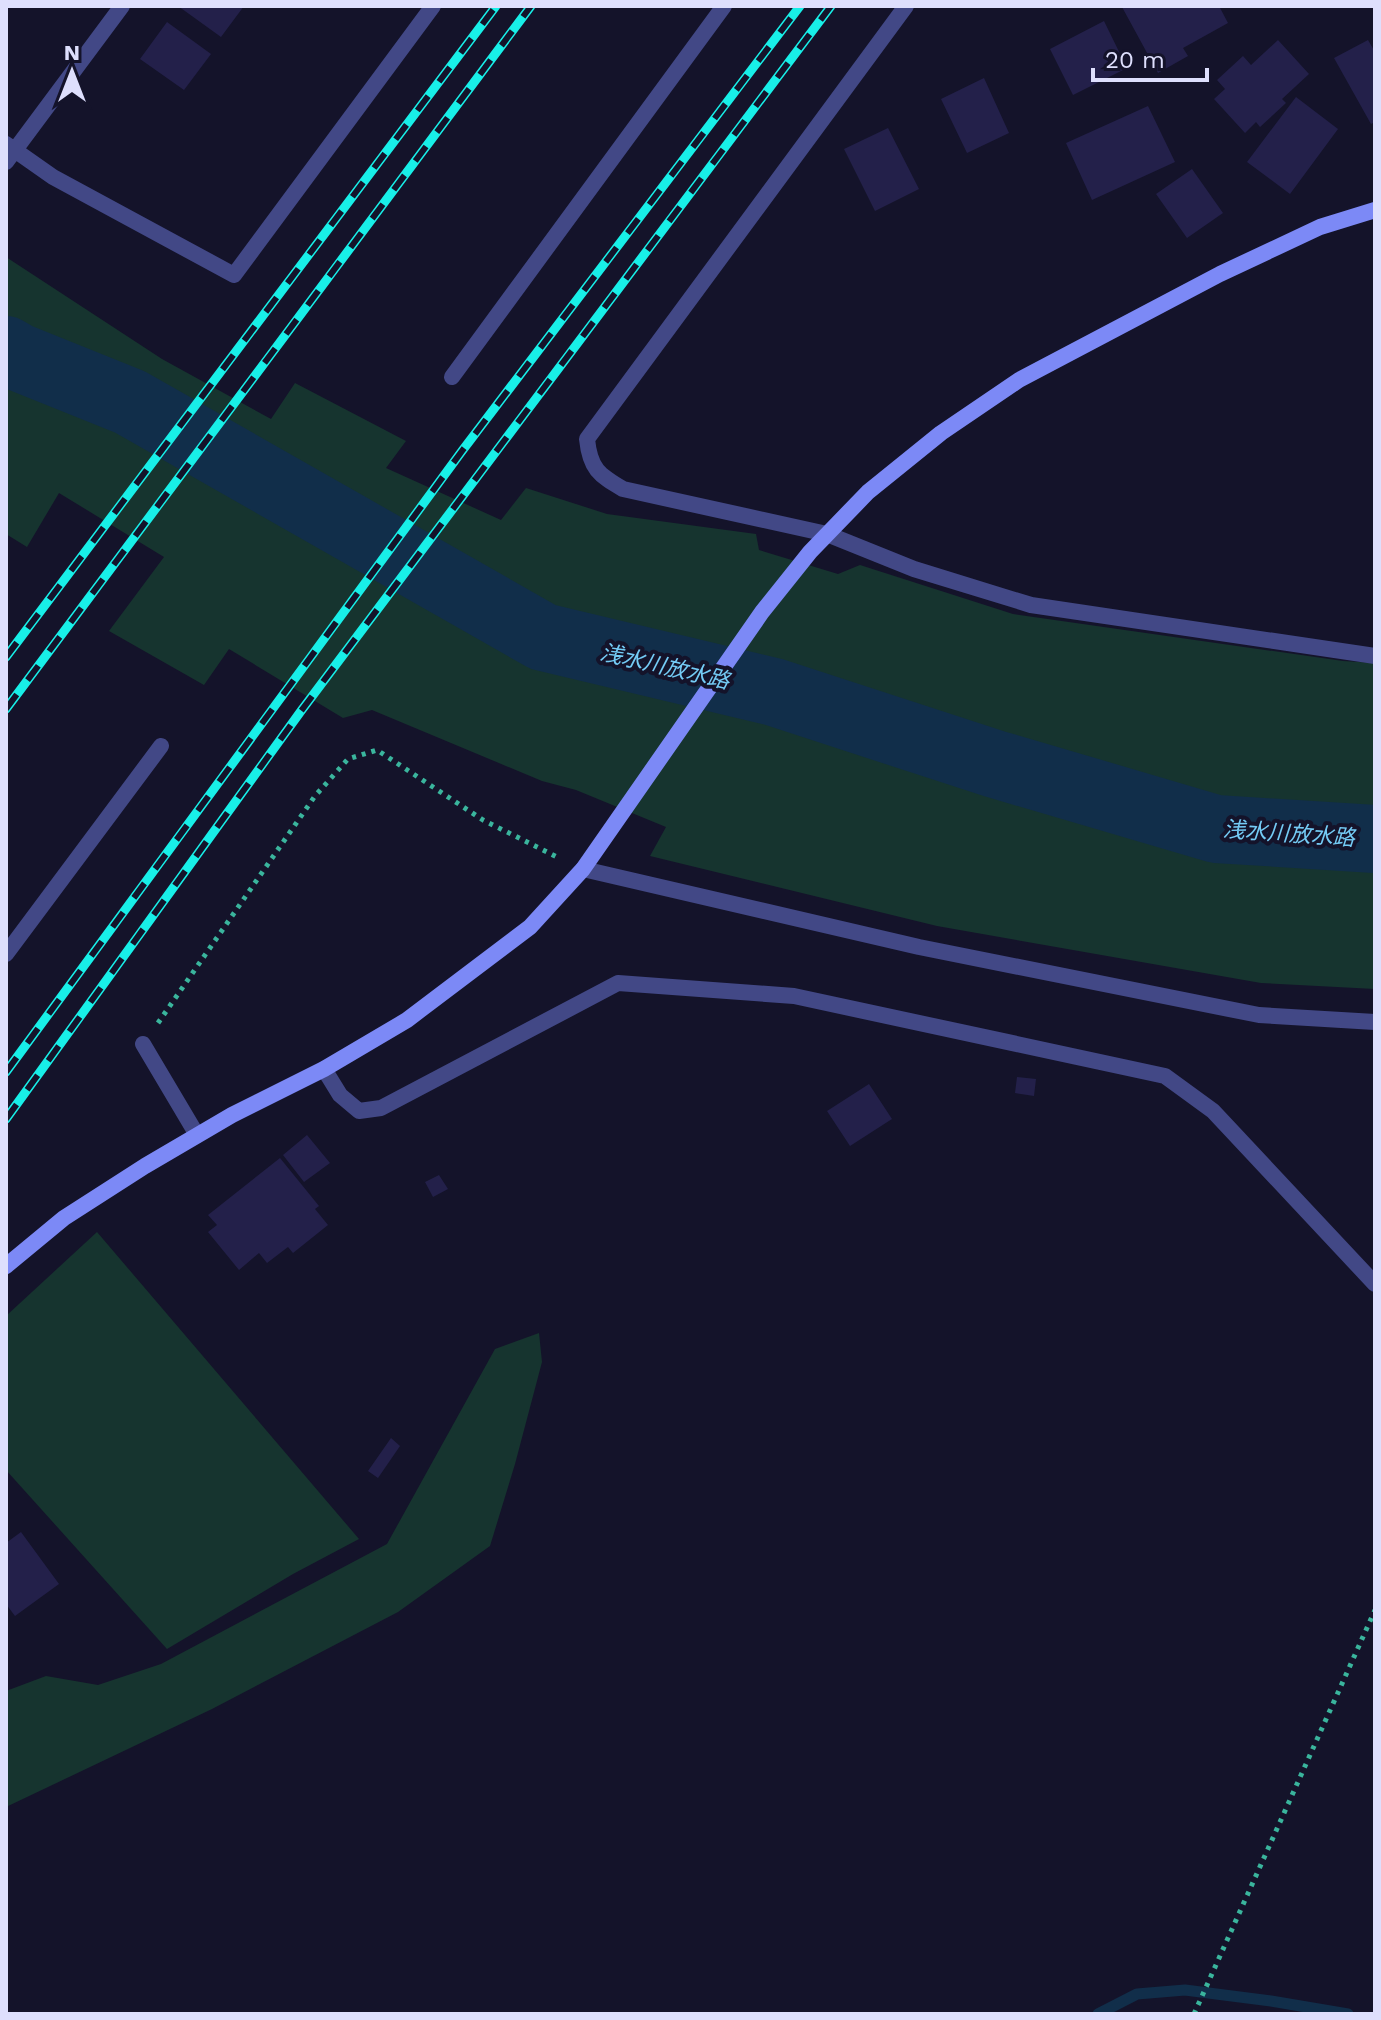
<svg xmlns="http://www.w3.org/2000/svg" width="1381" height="2020" font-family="'Work Sans','Noto Sans JP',sans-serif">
<rect width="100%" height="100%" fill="#14132a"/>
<path fill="#16342f" d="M6,257L162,359L271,419L295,383L406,441L386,468L501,520L526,488L607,514L756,534L759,550L838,574L860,565L1013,614L1343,661L1375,663V989L1261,983L937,926L650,856L666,827L576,790L542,781L372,710L343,718L229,649L204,685L109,631L164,557L59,493L27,547L6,534Z
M97,1232L359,1539L293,1574L167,1649L6,1470V1316Z
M539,1333L542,1362L515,1464L490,1546L398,1612L212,1709L6,1807V1691L46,1676L98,1685L161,1664L387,1544L495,1349Z"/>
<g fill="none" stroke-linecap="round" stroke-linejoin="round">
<path stroke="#112e4a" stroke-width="11" d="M1098,2014L1137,1994L1185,1990L1271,2001L1348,2014"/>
<path stroke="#112e4a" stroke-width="68" d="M6,350L18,357L130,402L543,637L774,692L995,764L1216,829L1375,839"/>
</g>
<path fill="#23204a" d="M178,6H244L221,37Z
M1125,6H1219L1228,23L1183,48L1188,56L1158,73L1122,7Z
M1104,21L1127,68L1073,95L1050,49Z
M167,22L211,54L184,90L140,59Z
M1278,40L1309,74L1282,99L1286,103L1260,127L1256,122L1245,133L1214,99L1225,89L1217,80L1243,56L1251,65Z
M1368,40L1375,52V122L1371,124L1334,58Z
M984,78L1009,133L967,153L941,99Z
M1296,97L1338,129L1290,194L1247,162Z
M1148,106L1175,162L1092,200L1066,143Z
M888,128L919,189L875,211L844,149Z
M1192,169L1223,213L1187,238L1156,194Z
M1017,1077L1036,1079L1034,1096L1015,1093Z
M869,1084L892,1119L850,1146L827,1111Z
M307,1135L330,1163L304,1182L283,1155Z
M280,1158L319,1206L315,1209L328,1225L293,1253L288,1247L267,1263L259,1253L239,1270L208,1232L217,1225L208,1215Z
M439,1175L448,1189L433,1197L425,1182Z
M391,1438L400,1446L378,1478L368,1471Z
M21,1532L59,1584L15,1616L6,1604V1543Z"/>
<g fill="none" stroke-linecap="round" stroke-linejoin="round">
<path stroke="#3ab59d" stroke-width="5" stroke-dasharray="4 6" stroke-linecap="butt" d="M158,1023L315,796L348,759L377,750L483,820L557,857
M1194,2014L1375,1610"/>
<path stroke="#424886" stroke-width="16" d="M452,377L724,6
M827,534L914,569L1031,605L1375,656
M583,869L919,947L1259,1015L1375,1022
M6,954L161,746
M143,1044L197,1135"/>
<path stroke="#424886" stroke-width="16" d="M6,144L53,177L234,275L433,6
M6,162L122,6
M827,534L623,489C599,475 590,469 587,439L906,6
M324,1069L340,1095L359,1111L381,1108L618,983L794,996L1165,1076L1213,1111L1375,1284"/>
<path stroke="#7c89f6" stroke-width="16" d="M6,1266L64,1218L145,1166L232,1115L324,1069L407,1020L530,927L583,869L762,612L810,552L868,492L941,433L1019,380L1220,274L1320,227L1375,210"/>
<g stroke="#18efe8" stroke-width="9">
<path id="rail" d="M6,657L496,6
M6,709L531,6
M6,1072L462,451L800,6
M6,1119L301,711L831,6"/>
</g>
<use href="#rail" stroke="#14132a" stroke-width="6" stroke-dasharray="18" stroke-linecap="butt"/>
</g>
<g text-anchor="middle" stroke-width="8" stroke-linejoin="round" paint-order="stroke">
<g font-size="22" font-style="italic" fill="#74cbf5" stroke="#14132a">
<text transform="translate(665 666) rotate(13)" y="8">浅水川放水路</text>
<text transform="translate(1289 833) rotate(4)" y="8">浅水川放水路</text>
</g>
</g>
<rect width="1381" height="2020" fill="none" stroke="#dedffd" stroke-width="16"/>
<g transform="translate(72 72)" stroke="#14132a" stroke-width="6" paint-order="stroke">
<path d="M0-6L14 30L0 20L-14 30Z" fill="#dedffd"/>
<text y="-12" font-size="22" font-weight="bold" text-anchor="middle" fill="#dedffd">N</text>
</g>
<path d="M1093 68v12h114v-12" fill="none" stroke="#dedffd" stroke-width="4"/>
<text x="1105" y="68" font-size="24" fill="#dedffd" stroke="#14132a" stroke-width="6" paint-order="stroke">20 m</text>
</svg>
